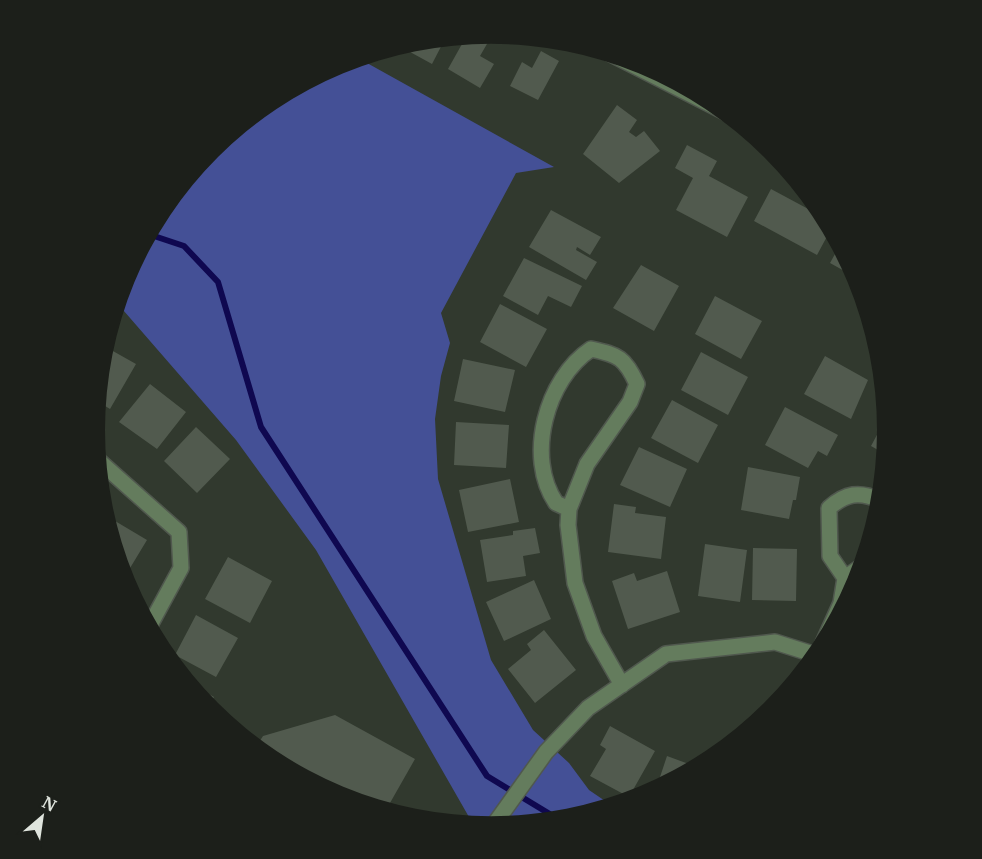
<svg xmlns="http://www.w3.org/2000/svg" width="982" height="859" font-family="Merriweather,serif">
<rect width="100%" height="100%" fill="#31392e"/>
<path fill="#445096" d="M358,58L554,167L516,173L441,313L450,343L441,376L435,419L438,479L491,660L533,730L569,763L589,790L611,805C567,819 519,829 473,824L316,550L236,440L117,303C150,195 249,90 358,58Z"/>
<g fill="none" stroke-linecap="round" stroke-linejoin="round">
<path stroke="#0f0850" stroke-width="6" d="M148,234L184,246L218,282L261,427L487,776L558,819"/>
</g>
<path fill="#515a4e" d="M485,34L491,37L480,56L494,64L480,88L448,69L467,35Z
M446,37L432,64L401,47L414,41Z
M541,51L559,61L538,100L510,86L522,62L532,68Z
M617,105L637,120L629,132L636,137L644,131L660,151L619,183L583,154Z
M687,145L717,161L709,176L748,197L727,237L676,210L693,178L675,168Z
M771,189L825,218L831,229L817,255L754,221Z
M551,210L601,237L590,255L577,247L576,250L597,262L586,280L529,247Z
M840,245L856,275L857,278L830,263Z
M524,258L582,286L571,307L548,296L538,315L503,296Z
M641,265L679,286L654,331L613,308Z
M715,296L762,321L741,359L695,334Z
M500,304L547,329L526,367L480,342Z
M104,346L136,364L110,409L97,401Z
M701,352L748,377L728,415L681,390Z
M825,356L868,380L851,419L804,394Z
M463,359L515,370L505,412L454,401Z
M150,384L186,412L157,449L119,422Z
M672,400L718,425L698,463L651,438Z
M785,407L838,435L827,456L818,451L808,468L765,445Z
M886,418L887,430L885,454L871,446Z
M456,422L509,425L506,468L454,465Z
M196,427L230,459L197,493L164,461Z
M639,447L687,469L670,507L620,485Z
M748,467L800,477L796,500H793L789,519L741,510Z
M510,479L519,522L468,532L459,490Z
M614,504L636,507L635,513L666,517L661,559L608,552Z
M105,515L147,540L124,578Z
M535,528L540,553L523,556L526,576L487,582L480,540L513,535V531Z
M705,544L747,550L740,602L698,596Z
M753,548L797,549L796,601L752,600Z
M228,557L272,581L250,623L205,599Z
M667,571L680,612L628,629L612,581L634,573L637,581Z
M534,580L551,619L504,641L486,602Z
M196,615L238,638L216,677L175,655Z
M544,630L576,670L535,703L508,669L531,650L527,644Z
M187,681L214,697L208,707Z
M335,715L415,759L386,810L371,805L321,778L314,783L270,759L256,747L263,736Z
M610,726L655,751L629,797L590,776L606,749L600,745Z
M667,756L697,767L656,789Z"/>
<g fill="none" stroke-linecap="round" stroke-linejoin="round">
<g stroke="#50584e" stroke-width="18">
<path id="minor" d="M609,53L729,114
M98,460L179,532L181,568L149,627
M569,509L556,503C525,457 546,379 591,349C619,355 625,358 637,384L630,402L587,464L569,509L568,525L575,583L594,636L622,685
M845,578L830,556L829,508C846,493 859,491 880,500
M820,650L841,603L845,578L862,566
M493,826L546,752L588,708L666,654L775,642L816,655"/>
</g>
<use href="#minor" stroke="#647c5d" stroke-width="15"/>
</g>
<path d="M0 0H982V859H0ZM105 430a386 386 0 1 1 772 0a386 386 0 1 1-772 0Z" fill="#1c1f1a" fill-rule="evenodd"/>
<g transform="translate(42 817) rotate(29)" stroke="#1c1f1a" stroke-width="4.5" paint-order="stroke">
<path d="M0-4.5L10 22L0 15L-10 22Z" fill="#dfe4dd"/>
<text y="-9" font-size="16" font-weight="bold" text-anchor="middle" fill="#dfe4dd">N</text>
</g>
</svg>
